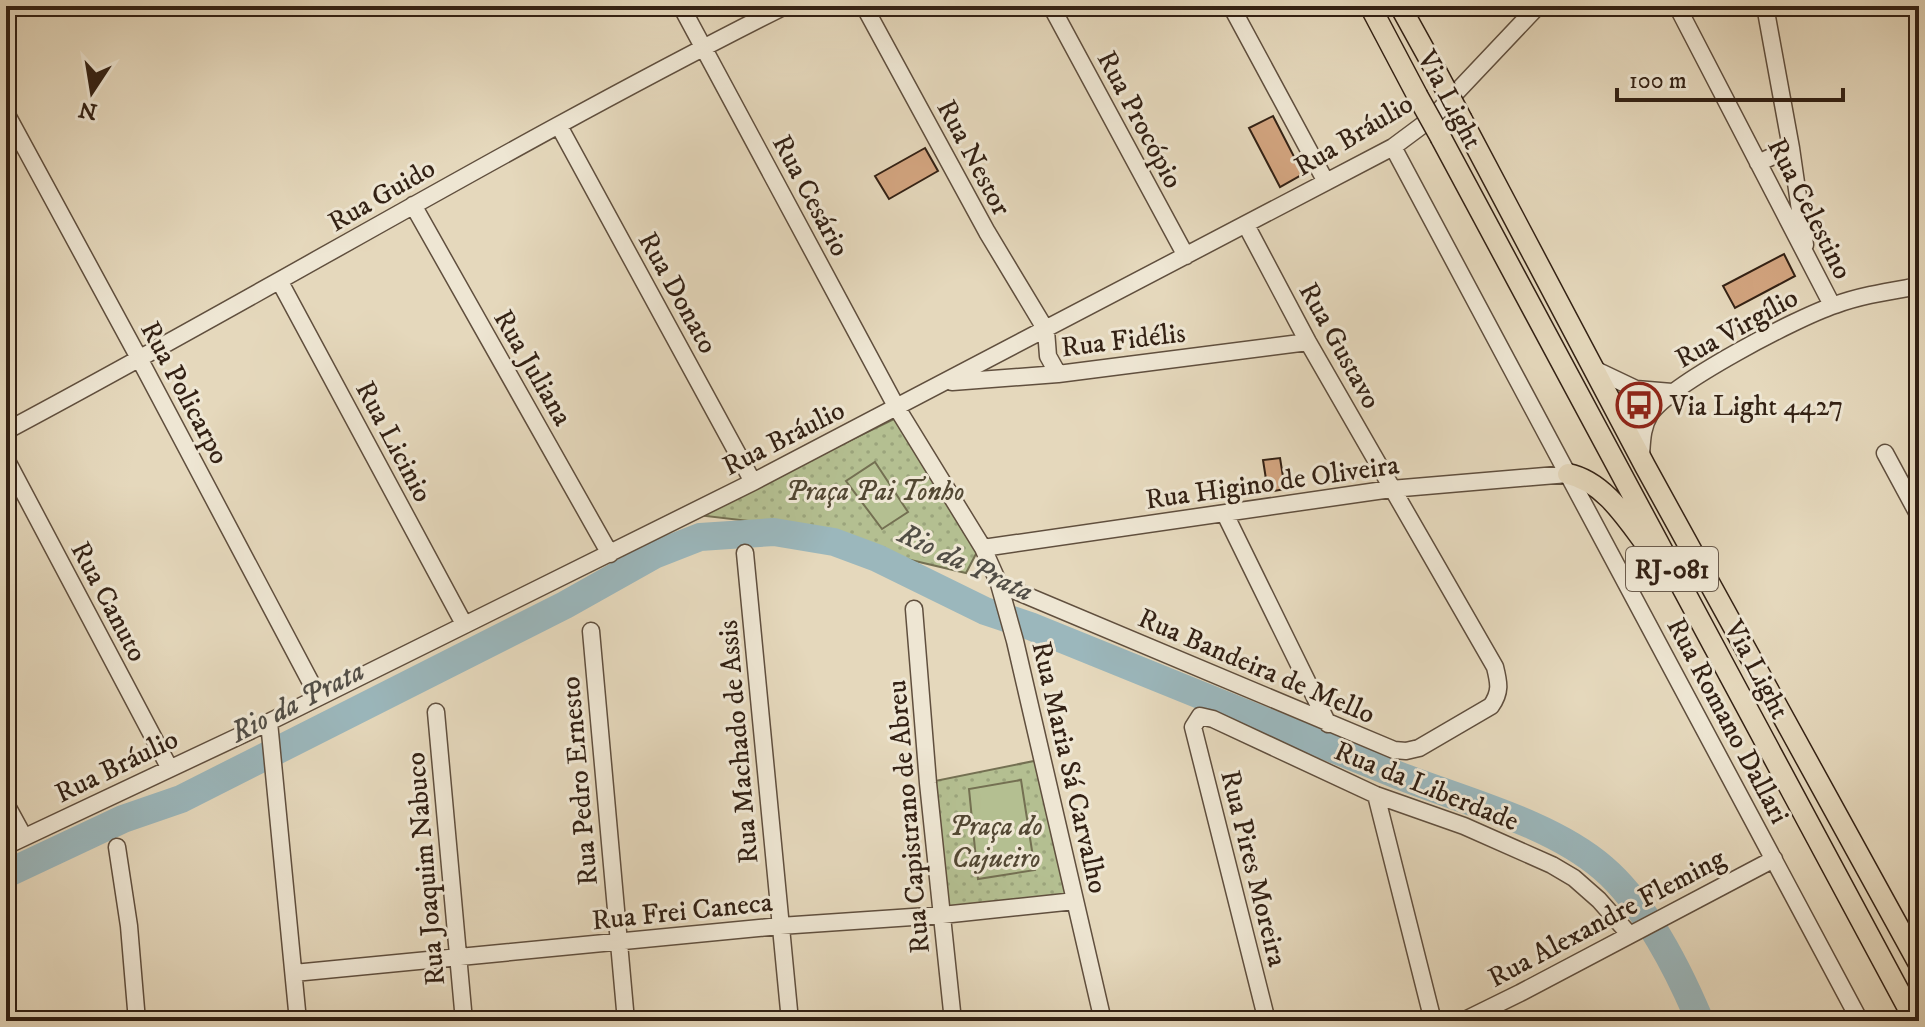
<svg xmlns="http://www.w3.org/2000/svg" width="1925" height="1027" font-family="'IM FELL DW Pica',serif">
<defs>
<pattern id="grass-dots" width="8" height="8" patternUnits="userSpaceOnUse" patternTransform="scale(2)"><rect width="8" height="8" fill="#b4bf91"/><path d="M2 2h.1M6 6h.1" fill="none" stroke="#9ba47c" stroke-width="1.8" stroke-linecap="round"/></pattern>
</defs>
<rect width="100%" height="100%" fill="#e5d8bc"/>
<filter id="stains"><feTurbulence type="fractalNoise" baseFrequency=".0025" numOctaves="4"/><feColorMatrix values="0 0 0 0 .2 0 0 0 0 .09 0 0 0 0 .02 0 0 0 .5 -.17"/></filter>
<radialGradient id="worn" r=".72"><stop offset=".6" stop-color="#630" stop-opacity="0"/><stop offset="1" stop-color="#630" stop-opacity=".3"/></radialGradient>
<path fill="url(#grass-dots)" stroke="#747052" stroke-width="2" d="M896,418L977,552L966,573L898,557L838,536L793,526L697,515Z
M1039,760L1072,899L942,913L930,782Z"/>
<path fill="#b4bf91" stroke="#747052" stroke-width="2" d="M875,462L908,512L882,529L846,481Z
M1021,780L1035,870L978,879L969,789Z"/>
<g fill="none" stroke-linecap="round" stroke-linejoin="round">
<path stroke="#9bb7bc" stroke-width="28" d="M6,874L123,819L181,799L565,605L654,555L700,537L774,532L834,542L877,558L985,611L1030,626C1152,675 1273,725 1395,774C1460,800 1550,822 1603,868C1645,904 1679,971 1700,1021"/>
</g>
<path fill="#d3a580" stroke="#332114" stroke-width="2" d="M1273,116L1303,174L1280,187L1249,128Z
M925,148L938,171L889,199L875,176Z
M1784,254L1795,276L1735,308L1723,286Z
M1280,458L1285,489L1268,492L1263,460Z"/>
<g fill="none" stroke-linecap="round" stroke-linejoin="round">
<g stroke="#604f3e" stroke-width="19">
<path id="minor" d="M681,6L897,408L983,548L999,584L1015,641L1103,1021
M864,6L987,232L1046,330L1048,356L1058,374
M1051,6L1186,256
M1231,6L1326,182
M1677,6L1832,305
M1765,6L1791,148L1805,245
M6,113L140,360L318,696
M559,126L753,482
M1393,147L1860,1021
M1758,163L1791,148
M413,205L610,554
M280,282L464,624
M1596,370L1636,389L1672,392
M952,382L1058,374L1308,342
M6,431C267,292 520,139 785,6
M1885,453L1919,516
M1641,456C1642,441 1642,427 1650,414C1672,383 1796,318 1835,305C1862,295 1891,291 1919,286
M6,459L169,767
M1225,514L1328,724
M983,548L1391,489L1568,474
M745,553L790,1021
M999,584L1394,750L1406,751L1419,748L1491,706C1501,692 1499,683 1495,667L1308,342L1246,225
M914,609L928,783L953,1021
M591,631L626,1021
M436,712L464,1021
M269,722L298,1021
M1376,795L1433,1021
M6,804L24,837
M6,846L269,722L753,482L1393,147L1432,118L1538,6
M117,847L129,926L137,1021
M294,973L780,926L942,915L1075,901
M1267,1021L1193,727L1200,716L1213,719L1376,795L1464,826L1552,865L1574,878L1599,900L1629,934
M1463,1021L1520,993L1774,859"/>
</g>
<g stroke="#332114" stroke-width="23">
<path id="major" d="M1370,6L1417,95
M1400,6L1437,73
M1462,120L1645,466L1919,964
M1441,138L1915,1021
M1568,474C1607,482 1631,526 1654,555"/>
</g>
<use href="#minor" stroke="#eee6d3" stroke-width="16"/>
<use href="#major" stroke="#e5d8bc" stroke-width="20"/>
<g stroke="#332114" stroke-width="23" stroke-linecap="butt">
<path id="major-bridge" d="M1437,73L1462,120
M1417,95L1441,138"/>
</g>
<use href="#major-bridge" stroke="#e5d8bc" stroke-width="20"/>
</g>
<defs>
<g id="bus-ring" transform="scale(2.3)"><circle r="9.5" fill="#eee6d3" stroke="#8f2418" stroke-width="1.5"/><path d="M-5-6H5V4H4V6H2V4H-2V6H-4V4H-5ZM-3.5-4V0h7V-4ZM-3.5 1.2v1.5H-2V1.2ZM2 1.2v1.5H3.5V1.2Z" fill="#8f2418"/></g>
</defs>
<g fill-rule="evenodd">
<use href="#bus-ring" x="1639" y="405"/>
</g>
<g text-anchor="middle" stroke-width="6" stroke-linejoin="round" paint-order="stroke">
<rect fill="#eee6d3" stroke="#6b5c4d" stroke-width="2" x="1626" y="547" width="92" height="44" rx="6"/>
<g font-size="26" font-weight="bold" fill="#332114">
<text x="1672" y="578">RJ-081</text>
</g>
<g font-size="28" fill="#332114" stroke="#eee6d3">
<text transform="translate(1451 99) rotate(62)" y="10">Via Light</text>
<text transform="translate(1141 119) rotate(62)" y="10">Rua Procópio</text>
<text transform="translate(1353 134) rotate(-31)" y="10">Rua Bráulio</text>
<text transform="translate(975 157) rotate(62)" y="10">Rua Nestor</text>
<text transform="translate(381 194) rotate(-30)" y="10">Rua Guido</text>
<text transform="translate(812 195) rotate(62)" y="10">Rua Cesário</text>
<text transform="translate(1811 208) rotate(63)" y="10">Rua Celestino</text>
<text transform="translate(679 292) rotate(61)" y="10">Rua Donato</text>
<text transform="translate(1736 327) rotate(-29)" y="10">Rua Virgílio</text>
<text transform="translate(1123 339) rotate(-7)" y="10">Rua Fidélis</text>
<text transform="translate(1341 345) rotate(61)" y="10">Rua Gustavo</text>
<text transform="translate(534 367) rotate(60)" y="10">Rua Juliana</text>
<text transform="translate(186 392) rotate(62)" y="10">Rua Policarpo</text>
<text transform="translate(783 437) rotate(-27)" y="10">Rua Bráulio</text>
<text transform="translate(395 441) rotate(62)" y="10">Rua Licinio</text>
<text transform="translate(1272 481) rotate(-8)" y="10">Rua Higino de Oliveira</text>
<text transform="translate(110 601) rotate(62)" y="10">Rua Canuto</text>
<text transform="translate(1257 665) rotate(23)" y="10">Rua Bandeira de Mello</text>
<text transform="translate(1758 669) rotate(62)" y="10">Via Light</text>
<text transform="translate(1729 720) rotate(62)" y="10">Rua Romano Dallari</text>
<text transform="translate(737 742) rotate(-95)" y="10">Rua Machado de Assis</text>
<text transform="translate(116 765) rotate(-26)" y="10">Rua Bráulio</text>
<text transform="translate(1071 767) rotate(77)" y="10">Rua Maria Sá Carvalho</text>
<text transform="translate(578 781) rotate(-95)" y="10">Rua Pedro Ernesto</text>
<text transform="translate(1427 785) rotate(22)" y="10">Rua da Liberdade</text>
<text transform="translate(907 817) rotate(-95)" y="10">Rua Capistrano de Abreu</text>
<text transform="translate(1255 868) rotate(76)" y="10">Rua Pires Moreira</text>
<text transform="translate(424 869) rotate(-95)" y="10">Rua Joaquim Nabuco</text>
<text transform="translate(682 910) rotate(-6)" y="10">Rua Frei Caneca</text>
<text transform="translate(1606 917) rotate(-28)" y="10">Rua Alexandre Fleming</text>
</g>
<g font-size="28" fill="#332114" stroke="#eee6d3" text-anchor="start">
<text x="1670" y="415">Via Light 4427</text>
</g>
<g font-size="28" font-style="italic" fill="#534833" stroke="#eee6d3">
<text x="875" y="500">Praça Pai Tonho</text>
<text x="996" y="835">Praça do<tspan x="996" dy="32">Cajueiro</tspan></text>
</g>
<g font-size="30" font-style="italic" fill="#524e46" stroke="#eee6d3">
<text transform="translate(966 562) rotate(25)" y="10">Rio da Prata</text>
<text transform="translate(297 701) rotate(-27)" y="10">Rio da Prata</text>
</g>
</g>
<rect width="1925" height="1027" fill="none" stroke="#e5d8bc" stroke-width="32"/>
<rect x="8" y="8" width="1909" height="1011" fill="none" stroke="#332114" stroke-width="4"/>
<rect x="16" y="16" width="1893" height="995" fill="none" stroke="#332114" stroke-width="2"/>
<g transform="translate(92 92) rotate(192)" stroke="#eee6d3" stroke-width="6" paint-order="stroke">
<path d="M0-6L14 30L0 20L-14 30Z" fill="#332114"/>
<text y="-12" font-size="22" font-weight="bold" text-anchor="middle" fill="#332114">N</text>
</g>
<path d="M1617 88v12h226v-12" fill="none" stroke="#332114" stroke-width="4"/>
<text x="1629" y="88" font-size="24" fill="#332114" stroke="#eee6d3" stroke-width="6" paint-order="stroke">100 m</text>
<rect width="100%" height="100%" filter="url(#stains)"/>
<rect width="100%" height="100%" fill="url(#worn)"/>
</svg>
